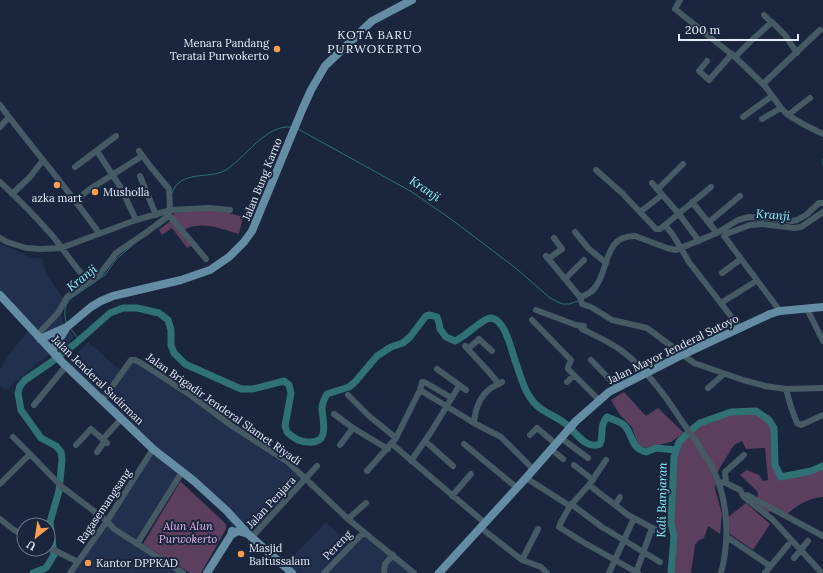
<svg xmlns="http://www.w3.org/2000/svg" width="823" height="573" font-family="Lora,serif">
<rect width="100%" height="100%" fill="#1a263d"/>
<path fill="#21304d" d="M0,244L29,256L28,258H42L43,264L48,276L65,301L61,313L63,322L74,337L65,346L59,348L35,365L6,391L0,385V370L8,356L30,328L0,295Z
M88,342L121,371L133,359L288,462L305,478L251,538L241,529L232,528L225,515L202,494L182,473L138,544L183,573H70L153,449L63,363L71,360Z
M326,522L350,544L362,531L413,573H293L285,565Z"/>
<path fill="#5c3e5e" d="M208,210L229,213L243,217L239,234C221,229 201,220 184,230L195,244L187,248L172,228L162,235L159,230C164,225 174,221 174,213Z
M624,392L646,416L658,408L684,433L671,442L646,448L638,445L632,427L620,415L611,400Z
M746,410L756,411L763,415L769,420L774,428L775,465L781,477L811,471L823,466V497C808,498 796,506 785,516L776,510L764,513L754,504L758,495L757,491L740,475L747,470L759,475L763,481L768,480L765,448L746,449L742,441L734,445L719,469L717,475L715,489L722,514L720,534L708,526L704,538L698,541L695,545L691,573H671L674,536L671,524L674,457L679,442L690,431L700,423L731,412Z
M181,482L226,524V529L201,573H190L143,544L180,482Z
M746,503L770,524L753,550L730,534L727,518Z"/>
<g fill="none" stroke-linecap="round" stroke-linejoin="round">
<path stroke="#2f7174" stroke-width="1" d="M298,129L412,192L455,222L518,270L550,298L562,304H569L578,301
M823,159V165
M172,193C181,169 208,180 226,170C246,157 266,124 292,127
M157,228L169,219
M583,299L594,293L598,288
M66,322C64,313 64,307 70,299L105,275L116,259L133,245
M70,328L79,340"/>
<path stroke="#2f7174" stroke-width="7" d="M33,573L46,568L54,555L50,522L59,491L62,460L61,452L56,446L41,438L21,410L18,393L20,386L25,380L50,363L76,343L110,313L123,308H137L159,313L168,320L171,330V345L174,353L185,364L241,389H253L284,381L289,385L291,393L285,426L287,432C293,438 299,442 308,442C330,444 323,422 322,409C322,403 324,399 327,394L349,387L355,382L377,356L391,347L403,343L410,337L426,316L430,315L437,317L439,323L440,329L446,337L455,341C465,337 482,319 490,318C506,318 512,354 517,366C522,381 527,399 540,408C549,415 560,418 568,426C577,434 587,450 600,444C604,435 599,426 607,417C612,419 621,422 624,425C634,435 629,447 646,452L656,448L676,450
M671,573L674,536L671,524L674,457L679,442L690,431L700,423L731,412L756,411L769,420L774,428L775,465L781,477L811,471L823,466"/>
<path stroke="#465a65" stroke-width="6" d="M680,0L675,9L735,57L765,86L781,108L788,115L801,123L823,134
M764,15L771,22
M735,57L752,40L772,22L785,35L797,53
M707,61L699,71L709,80L732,54
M763,84L820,30
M0,105C32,148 68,189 99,233
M788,115L810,98
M743,117L772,96
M762,119L781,108
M0,127L9,117
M97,151L121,188L136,220
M139,151L150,166L169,189C169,196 171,207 169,213
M75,167L116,136
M596,170L622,193L656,229H660L665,225L673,235L689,262L740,328
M140,176L156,215
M0,182C17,198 34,215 50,233C64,249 74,267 89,282
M652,183L679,214L699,241
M658,189L683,164
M12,194L30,177L43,160
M76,200L90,189L142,156
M692,202L717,233
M640,212L662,195
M709,222L740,196
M665,225L711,187
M575,232L588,248L606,263
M0,238L7,242L26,248L41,249L61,248L136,220L171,210L209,208L230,210
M546,256L580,297L582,304L591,307L612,320L647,328L694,363L743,380L765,386L786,389L823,388
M548,259L562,249L554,238
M722,273L741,259
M565,279L584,260
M580,297C614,289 596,235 635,236L667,248L676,250L717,233L738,220L749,217L769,218L792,221L797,220L806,215L819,203H823
M721,303L753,283
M807,309L823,341
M536,310L576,325L584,326
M780,311L724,236L726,234L750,225L762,224L794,228L801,227L823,212
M532,320L571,360L568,367V369L599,400
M580,326L582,329C596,336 610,342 622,351C646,369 665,395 681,420C692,436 704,452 713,469C728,500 730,540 721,573
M37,335L58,313L67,297L100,274L116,253L147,232L169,215L206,259
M465,346L489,372L499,384
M468,349L479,339L492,351
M591,360L617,387
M437,369L466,390
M567,382L574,375
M708,388L724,374
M786,389L791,407L797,423L801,425L823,415
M420,390L422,382H424L452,398
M348,395L369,416L396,438
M102,401L131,360H135L141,363L189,394L232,426L288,462L348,519L414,573
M34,405L66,366
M334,414L353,428L388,449
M474,423C475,410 480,396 491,388C495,386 499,384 502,382
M530,435L537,428L556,444
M13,437L30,454
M561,438L588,458
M103,439L121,419
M425,441L453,466
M392,444L485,523
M464,444L516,487
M76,445L91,429L107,443
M340,445L353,428
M551,449L563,459
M97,452L105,441
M411,461L431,432L459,386
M574,465L593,480
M367,471L396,438L420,390L474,423L501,437L533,469
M526,478L570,506L589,485L606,460
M718,482L726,483L740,490L744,497L772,519L821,572
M726,483L725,472L744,455
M0,484L30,454L62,487L107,521L114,529L183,573
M589,485L628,515L658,531
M452,496L471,474
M744,497L747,495L823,536
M571,504L602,527L660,562
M615,505L620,497
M570,506L561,522L559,527L583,542L638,573
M0,519L14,530L24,535
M348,519L366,503
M480,527L522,560L541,567L547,573
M727,537L770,566
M251,538L317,466
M137,544L182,472
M48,547L78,562
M794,558L808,541
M522,560L538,529
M70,573L107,521L153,449
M324,573L364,532
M384,573L385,564L393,555
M609,573L634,518
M636,573L652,528
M765,573L788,545"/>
<path stroke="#648da3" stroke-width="8" d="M0,295L63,363L153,449L194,481L227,511L248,534
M40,339L67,327L91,307L101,301L113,296L181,280L210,270L229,257L244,242L252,231L302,110L311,90L325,66L372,21L412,0
M52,351L67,327
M231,535L238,531L248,534L292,573
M207,573L231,535L232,531
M439,573L526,478L576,421L609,392L682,355L770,314L780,311L823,307"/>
</g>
<g fill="#fb9e51" stroke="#1a263d" stroke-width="1.5">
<circle cx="277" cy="49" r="4"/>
<circle cx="57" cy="185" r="4"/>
<circle cx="95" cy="192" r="4"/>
<circle cx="241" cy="554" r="4"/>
<circle cx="88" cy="563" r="4"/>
</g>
<g text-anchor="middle" stroke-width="4" stroke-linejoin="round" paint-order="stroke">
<g font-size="11" fill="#e5eefd" stroke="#1a263d" text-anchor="start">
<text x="269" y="47" text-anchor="end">Menara Pandang<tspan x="269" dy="13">Teratai Purwokerto</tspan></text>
<text x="103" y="196">Musholla</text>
<text x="57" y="202" text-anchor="middle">azka mart</text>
<text x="249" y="552">Masjid<tspan x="249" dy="13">Baitussalam</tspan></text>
<text x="96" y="567">Kantor DPPKAD</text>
</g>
<g font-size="11" fill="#e5eefd" stroke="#1a263d">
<text transform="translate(262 179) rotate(-68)" y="4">Jalan Bung Karno</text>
<text transform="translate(673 349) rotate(-26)" y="4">Jalan Mayor Jenderal Sutoyo</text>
<text transform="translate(98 380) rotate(44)" y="4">Jalan Jenderal Sudirman</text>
<text transform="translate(224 409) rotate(35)" y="4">Jalan Brigadir Jenderal Slamet Riyadi</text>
<text transform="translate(271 502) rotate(-47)" y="4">Jalan Penjara</text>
<text transform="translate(104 506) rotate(-56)" y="4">Ragasemangsang</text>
<text transform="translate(337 545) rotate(-46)" y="4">Pereng</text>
</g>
<g font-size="11" font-style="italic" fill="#eab5ed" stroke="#1a263d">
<text x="188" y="530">Alun Alun<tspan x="188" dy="13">Purwokerto</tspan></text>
</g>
<g font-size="12" letter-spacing="1" fill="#e5eefd" stroke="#1a263d">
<text x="375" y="39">KOTA BARU<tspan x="375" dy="14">PURWOKERTO</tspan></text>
</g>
<g font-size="12" font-style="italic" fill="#8ff6fb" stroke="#1a263d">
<text transform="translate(425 189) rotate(34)" y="4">Kranji</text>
<text transform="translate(773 215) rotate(4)" y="4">Kranji</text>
<text transform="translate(82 278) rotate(-38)" y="4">Kranji</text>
<text transform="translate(662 500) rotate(-89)" y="4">Kali Banjaran</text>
</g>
</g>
<g transform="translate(36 537) rotate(210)"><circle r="19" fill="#1a263d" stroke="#6b768a"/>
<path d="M0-3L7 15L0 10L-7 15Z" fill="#fb9e51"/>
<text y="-6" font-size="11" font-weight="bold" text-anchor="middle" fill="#e5eefd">U</text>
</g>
<path d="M679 34v6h119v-6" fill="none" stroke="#e5eefd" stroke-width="2"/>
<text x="685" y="34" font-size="12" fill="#e5eefd" stroke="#1a263d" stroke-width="3" paint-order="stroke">200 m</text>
</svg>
